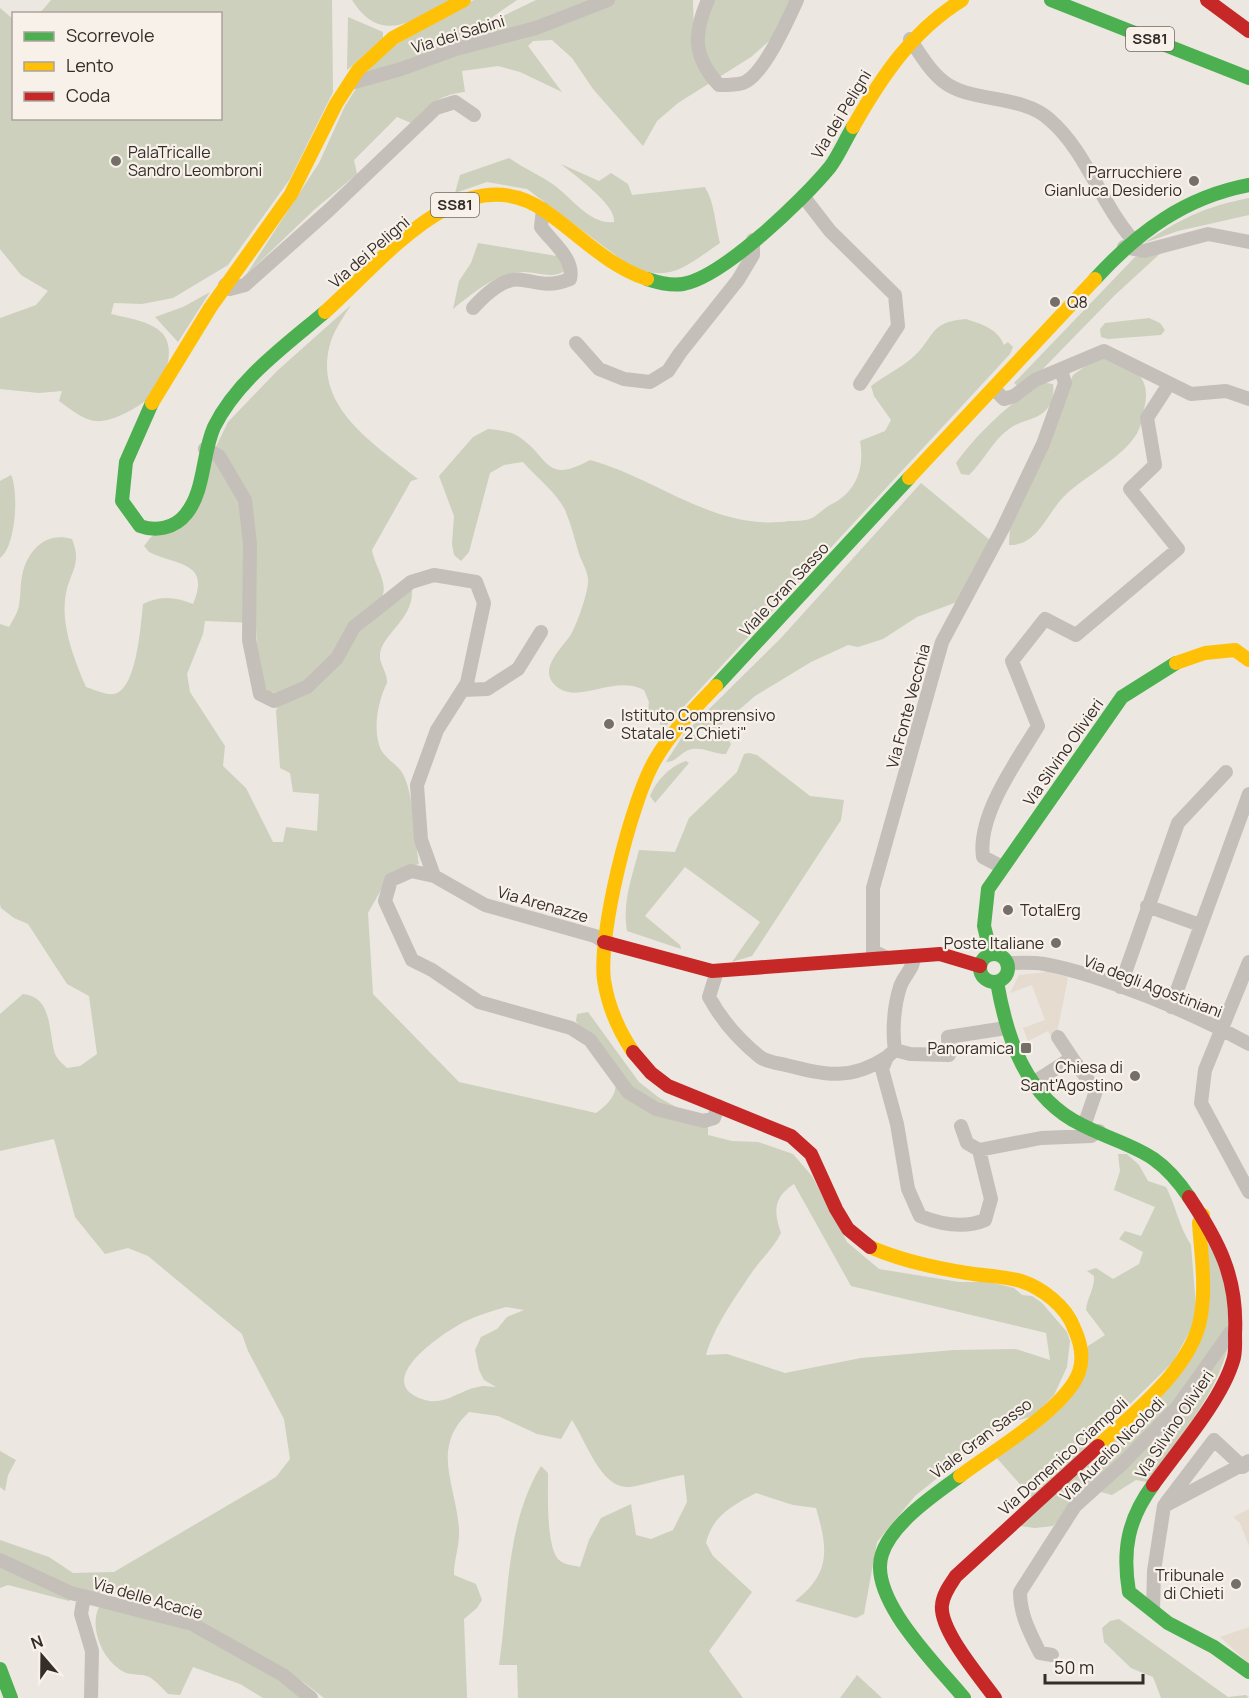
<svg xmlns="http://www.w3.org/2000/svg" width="1249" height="1698" font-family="Manrope,sans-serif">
<rect width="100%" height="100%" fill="#ece7e1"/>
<path fill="#cdd0bc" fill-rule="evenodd" d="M51,0H332L333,92L290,179L228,265L173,298L142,304L114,303L111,314C127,318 152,321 163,334C176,350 165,380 153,394C142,406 112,423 95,421C82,419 70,409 59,401L62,391L39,393L0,389V318L36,305L48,291L21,275L0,249V8L13,19L14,118H220V14L40,13Z
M352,0H453C415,19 382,47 352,0Z
M474,0H517L491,18H499L536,0H595L528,24L367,73L378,55Z
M607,0H693L694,34L713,0H790L777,34L751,57L678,103L657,121L643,146L593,89L572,58L552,40L533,41L528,46L562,92L520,72L498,66L462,71L465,92C441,94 428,105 411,123L397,117L354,160L357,174L315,209L246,275L319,163L345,106L359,84Z
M348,17L383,32V38L347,70Z
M509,158C523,168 540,175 554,185C572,198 590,225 614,222C617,205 574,175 561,164L599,181L611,173L628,184L632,195L705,187C715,204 715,224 720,243C687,265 671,284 630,266L527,189L487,182L455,193L460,175Z
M1249,198V215L1178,231L1144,243C1182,218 1204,207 1249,198Z
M478,243L557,256L566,270C552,280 539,272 524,272C497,272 473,293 453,309L459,281L471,263Z
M1164,250L1115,295L1032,380L1019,387L1014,383L1135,257Z
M210,292L178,342L155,317L183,307Z
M351,305C344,316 335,329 331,341C310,406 376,445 418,479L411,481L372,550C374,564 387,581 383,594C380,606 365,611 357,620C338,643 303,712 265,689L257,663L256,623L205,621L203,634L187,674L190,692L225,746L223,766L246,788L273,842H283L286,827L317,831L319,794L293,792L290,773L280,768L276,711L280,701L314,682L340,658L357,625L408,586L412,591C413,620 381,635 380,655C379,664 388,673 387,683C378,701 372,730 381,750C386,759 398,765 403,774C414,795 415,840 419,864L391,872L368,913L373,994L459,1082L596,1113C644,1080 592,1051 576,1021L577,1014L588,1012L639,1082L658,1097L708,1125V1135L732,1141L758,1142L793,1154L812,1176L847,1242L879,1269L959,1282H989L1014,1288L1022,1295L1032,1296L1042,1303L1067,1332L1070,1341L1067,1367L1054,1395L1034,1416L1004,1424L915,1496L877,1542L864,1614L856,1618L795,1601C831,1573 828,1549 816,1508L793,1505L756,1493C733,1505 712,1516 706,1543L713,1556L752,1592L709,1651L743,1698H518L517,1665H499C509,1599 505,1525 541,1466L548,1473C548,1493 546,1545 558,1559C564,1565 572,1565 580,1567L589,1540L601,1518L631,1504L636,1535L651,1539L673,1530L687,1502L684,1475C666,1477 647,1485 629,1487C601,1489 586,1441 572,1420L561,1439L537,1434L498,1416L469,1412C430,1448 456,1484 459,1529C460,1546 454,1559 454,1575L476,1584L482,1600L477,1608L464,1619L467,1698H324L302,1681L166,1605L126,1593H78L69,1601L8,1585L0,1588V1540L49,1557L73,1573L114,1572L276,1477L290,1459L284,1419L248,1351L242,1334L148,1256L128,1248L105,1254L75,1217L54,1139L0,1151V1014L23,994C53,997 48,1031 55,1054C57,1059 63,1064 67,1068L80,1066L97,1054L89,996L67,984L28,924L14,918L1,908L0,904V624L9,627C13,620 18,612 19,605C21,595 20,585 22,576C27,551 45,531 72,539C82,564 71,570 66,593C60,624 74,659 86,687C95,690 105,695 114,694C137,690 141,623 143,604C161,595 175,597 193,604C211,561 177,566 149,552L144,546L151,537L182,523L191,513L199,499L207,465L228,422L277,371ZM794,1184L851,1286L1046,1333L1050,1360L1016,1349L954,1350L861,1358L785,1373L727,1354L706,1355C714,1327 734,1299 750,1275C760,1260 773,1249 781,1233C773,1210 774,1197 794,1184ZM506,1307L524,1310L507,1317L497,1329L481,1337L475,1350L479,1370L484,1380L496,1387C490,1387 483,1385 478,1387C460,1390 444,1406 425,1400C368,1383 443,1332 466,1321C479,1315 492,1311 506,1307Z
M1149,318L1160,323L1165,330L1161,335L1108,339L1101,337L1100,329L1105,323Z
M966,319C982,324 998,329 1004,345L1008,342L1013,347L1010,354L664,728L648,711L649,702L644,690C615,675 582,702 560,689C535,673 559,651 570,636C576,627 589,591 588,580C588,572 582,562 579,554C575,540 571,524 565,510C557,493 536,477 523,462L504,465L490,473L469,552L461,561L454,555L452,544L454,516L439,476L473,437L488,429C497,430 508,431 516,435C550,455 543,486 590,460C657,478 716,532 789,521C795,521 806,521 812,518C818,515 823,509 830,505C856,493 865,468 860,441L885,431L891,420L874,396L871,386C884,376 899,369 911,359C936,338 927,322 966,319Z
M1108,357C1131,366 1151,375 1145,405C1143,412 1142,420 1140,427C1128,458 1079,477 1059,502C1045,519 1035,546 1009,545L1010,526L1073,375L1094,360Z
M1040,382L1053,384C1054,394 1053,403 1046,410C1036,421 1020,420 1009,429C992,441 984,461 969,475L961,474L956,463C978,432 1010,404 1040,382Z
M11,475C19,491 16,547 0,558V481Z
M921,483L991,541L957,602L917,617L883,639L858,647L848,645L811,662L755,696L718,728L704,731L694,729L692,726L781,638Z
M684,734L728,739L731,744L726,754C714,754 704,747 692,749C681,751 676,763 666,762Z
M749,753L757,755L810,796L844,800L841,820L752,956L732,962L760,922L685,867L645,916L680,945L681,949L627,931C622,903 632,877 639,850L675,852L689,818L737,772L744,754Z
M686,761L689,763L655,803L650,796C656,781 670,766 686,761Z
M1118,1154H1127L1139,1165L1148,1181L1166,1187C1176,1206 1179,1227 1191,1245L1197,1318L1173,1362L1033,1499L995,1456L1052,1411L1088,1346L1105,1335L1086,1310C1087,1298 1095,1288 1094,1276L1087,1271L1096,1268L1113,1279L1139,1264L1143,1252L1119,1239L1125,1231L1141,1236L1155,1207L1114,1190L1120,1171Z
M1207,1244L1215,1246C1220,1269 1231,1301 1231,1324C1230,1379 1179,1439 1147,1482L1136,1480L1112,1495L1097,1491L1073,1504L1053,1526L1035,1528L1020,1526L1189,1362Z
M0,1451L16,1460L8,1475L5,1491L0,1487Z
M99,1607C126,1613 155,1617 180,1627C225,1643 266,1671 305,1698H263L240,1684L193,1667L180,1695L168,1694C163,1689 157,1682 151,1678C144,1673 132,1676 124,1672C102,1661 89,1627 99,1607Z
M1119,1619L1228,1697L1246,1695L1249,1698H1161L1153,1677L1131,1668L1104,1642L1102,1628L1110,1621Z
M857,1675L882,1698H840Z"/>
<path fill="#e5dbcf" d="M1047,972L1068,977L1055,1044L1048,1031L1028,1041L1023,1028L1045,1020L1032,985L1010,993L1019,975Z
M1249,1509V1546L1240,1523L1233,1517Z
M1249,1627V1664L1220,1637Z"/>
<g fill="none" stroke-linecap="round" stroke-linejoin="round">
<path stroke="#c5bfba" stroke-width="14" d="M708,0C693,34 693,57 719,85C726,85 736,85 743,83C763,76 788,20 797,0
M910,39C920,54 930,71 944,82C971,103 1022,94 1050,120C1086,151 1101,204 1133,240
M351,83L401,69L456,49L536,28L608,0
M803,196L830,231L895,295L898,326L860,384
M1124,247L1144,251L1208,234L1249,242
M225,285L230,289L245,285L328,211L436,108L455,102L474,115
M473,308C522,254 526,297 570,279C575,259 552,242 541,227L543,209
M576,343L599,369L624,379L650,382L668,371L680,353L738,280L753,255V240
M994,389L1004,399L1014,396L1035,380L1104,351L1191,394L1226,391L1249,399
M205,449L219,456L245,500L250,544L249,640L260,694L274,701L307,687L337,658L354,627L411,582L434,575L476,582L484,603L467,683L437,730L417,785L421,840L434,876L485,905L595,936L604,942
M463,690L487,689L518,669L541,632
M1002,867L983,857C977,815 1017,761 1038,726L1012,661L1045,619L1076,635L1178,549L1130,489L1155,465L1147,418L1169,384
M434,876L411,871L391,880L385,901L412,960L432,970L479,1002L571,1028L590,1040L628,1092L656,1109L704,1121L714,1118L718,1106
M1147,906L1200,925
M914,956C914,969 904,975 900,987C894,1006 892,1031 895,1050L910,1054L949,1055L948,1037L1006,1028
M887,958L873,951V888L942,642L1002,530L1043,444L1065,383L1061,370
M1249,962L1205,1070L1201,1103L1249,1192
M1007,963C1019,963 1032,962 1044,964C1104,975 1195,1014 1249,1044
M717,971L709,997C721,1019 740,1041 760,1057C766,1062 778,1063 786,1065C825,1075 851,1081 887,1057
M1120,987L1178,823L1226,772
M1171,1007L1249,794
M1058,1037L1072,1058
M895,1050L887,1057L882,1069L897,1124L908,1189L920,1216C940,1224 964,1229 985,1220L991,1199L979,1150L1041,1138L1091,1136L1099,1131
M1033,1083L1072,1058L1096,1091L1084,1126
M961,1126L967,1143L979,1150
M1166,1503L1214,1440L1243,1467
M0,1560L71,1593L192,1624L283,1675L311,1698
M84,1596L81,1614L92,1651L91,1698
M1153,1611L1154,1571L1164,1506L1249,1461
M1052,1655L1040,1653C1030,1633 1020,1615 1020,1592L1075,1506L1124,1462L1178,1406L1230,1333L1235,1330"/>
<path stroke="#4caf50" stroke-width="14" d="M1051,0L1249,78
M647,279C659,283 671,286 683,284C723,277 804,199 830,167C839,155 845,140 853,127
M1095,279C1138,232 1185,197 1249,185
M152,403L126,462L122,501L140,526C156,532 175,528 186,514C205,491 202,454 214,427C237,380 286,345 325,312
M716,686L909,478
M991,954L984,926L988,889L1122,697L1176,663
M980 968a14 14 0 1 1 28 0a14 14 0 1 1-28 0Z
M997,982C1007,1039 1026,1098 1082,1125C1132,1150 1155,1147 1189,1197
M960,1476C935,1494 892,1523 882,1554C867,1598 938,1666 964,1698
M1153,1485C1128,1519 1122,1550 1129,1592L1168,1623L1214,1647L1249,1672
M0,1669L11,1698"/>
<path stroke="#ffc107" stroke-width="14" d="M853,127C882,76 912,31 962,0
M325,312C381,263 463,153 545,211C580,235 606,265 647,279
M152,403L210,308L291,194L336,104L358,70L393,38L464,0
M909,478L1095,279
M1176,663L1205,653L1235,650L1249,660
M633,1052C619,1031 608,1006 604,980C598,934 631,801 655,760C671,732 694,709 716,686
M870,1247C900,1260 935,1268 967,1273C985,1276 1003,1276 1021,1281C1042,1288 1066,1306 1074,1328C1080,1341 1084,1358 1079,1372C1066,1409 991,1452 960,1476
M1098,1446C1134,1412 1194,1367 1201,1315C1206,1285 1201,1253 1199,1223L1203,1215"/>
<path stroke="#c62828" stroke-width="14" d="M1207,0L1249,31
M604,942L712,971L940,954L980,966
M633,1052L651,1073L668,1086L791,1136L811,1154L836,1209L848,1229L870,1247
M1153,1485C1178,1450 1221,1401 1233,1361C1236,1353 1235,1342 1235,1334C1238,1278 1219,1242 1189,1197
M995,1698C980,1677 939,1630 942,1605C943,1594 950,1585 956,1576L1098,1446"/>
</g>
<g fill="#756e69" stroke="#f8f1e9" stroke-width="2">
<circle cx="116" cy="161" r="6"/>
<circle cx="1194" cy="181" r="6"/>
<circle cx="1055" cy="302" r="6"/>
<circle cx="609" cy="724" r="6"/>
<circle cx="1008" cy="910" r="6"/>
<circle cx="1056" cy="943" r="6"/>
<rect x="1020" y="1042" width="12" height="12" rx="3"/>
<circle cx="1135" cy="1076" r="6"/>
<circle cx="1236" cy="1584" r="6"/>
</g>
<g text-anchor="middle" stroke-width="4.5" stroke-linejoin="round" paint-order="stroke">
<g fill="#f8f1e9" stroke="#706863" stroke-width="1.5">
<rect x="1126" y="27" width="48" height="24" rx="4.5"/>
<rect x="431" y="193" width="48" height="24" rx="4.5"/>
</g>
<g font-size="15" font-weight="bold" fill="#352d29">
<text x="1150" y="44">SS81</text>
<text x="455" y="210">SS81</text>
</g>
<g font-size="16" fill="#352d29" stroke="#f8f1e9">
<text transform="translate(458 34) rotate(-17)" y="6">Via dei Sabini</text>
<text transform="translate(841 114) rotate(-59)" y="6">Via dei Peligni</text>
<text transform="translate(369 252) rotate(-41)" y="6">Via dei Peligni</text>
<text transform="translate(784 589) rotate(-47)" y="6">Viale Gran Sasso</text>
<text transform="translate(908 706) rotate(-75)" y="6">Via Fonte Vecchia</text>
<text transform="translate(1063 752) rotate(-55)" y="6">Via Silvino Olivieri</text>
<text transform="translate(543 904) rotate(16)" y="6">Via Arenazze</text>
<text transform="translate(1153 986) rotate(21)" y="6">Via degli Agostiniani</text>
<text transform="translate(1174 1424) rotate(-56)" y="6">Via Silvino Olivieri</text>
<text transform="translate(981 1438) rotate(-37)" y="6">Viale Gran Sasso</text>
<text transform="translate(1112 1449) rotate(-45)" y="6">Via Aurelio Nicolodi</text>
<text transform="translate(1063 1456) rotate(-42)" y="6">Via Domenico Ciampoli</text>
<text transform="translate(148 1598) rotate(16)" y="6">Via delle Acacie</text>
</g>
<g font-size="16" fill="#352d29" stroke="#f8f1e9" text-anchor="end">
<text x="128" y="158" text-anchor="start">PalaTricalle<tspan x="128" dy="18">Sandro Leombroni</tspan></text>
<text x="1182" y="178">Parrucchiere<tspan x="1182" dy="18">Gianluca Desiderio</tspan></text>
<text x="1067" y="308" text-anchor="start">Q8</text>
<text x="621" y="721" text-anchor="start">Istituto Comprensivo<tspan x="621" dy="18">Statale "2 Chieti"</tspan></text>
<text x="1020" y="916" text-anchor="start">TotalErg</text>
<text x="1044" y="949">Poste Italiane</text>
<text x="1014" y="1054">Panoramica</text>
<text x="1123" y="1073">Chiesa di<tspan x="1123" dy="18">Sant'Agostino</tspan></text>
<text x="1224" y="1581">Tribunale<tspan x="1224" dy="18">di Chieti</tspan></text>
</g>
</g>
<rect x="12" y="12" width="210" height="108" fill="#f8f1e9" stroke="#aaa39c" stroke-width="1.5"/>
<rect x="24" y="32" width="30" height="9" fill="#4caf50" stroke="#aaa39c" stroke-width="1.5"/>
<text x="66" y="42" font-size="18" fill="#352d29">Scorrevole</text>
<rect x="24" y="62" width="30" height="9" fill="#ffc107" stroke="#aaa39c" stroke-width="1.5"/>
<text x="66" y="72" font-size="18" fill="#352d29">Lento</text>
<rect x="24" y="92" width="30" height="9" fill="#c62828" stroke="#aaa39c" stroke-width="1.5"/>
<text x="66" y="102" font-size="18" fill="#352d29">Coda</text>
<g transform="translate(42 1656) rotate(340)" stroke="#f8f1e9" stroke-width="4.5" paint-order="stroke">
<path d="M0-4.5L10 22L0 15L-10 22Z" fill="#352d29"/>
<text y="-9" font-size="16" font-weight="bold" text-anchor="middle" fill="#352d29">N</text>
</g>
<path d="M1045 1674v9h98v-9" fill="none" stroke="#352d29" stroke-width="3"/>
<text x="1054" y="1674" font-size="18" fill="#352d29" stroke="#f8f1e9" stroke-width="4.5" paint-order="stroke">50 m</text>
</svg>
